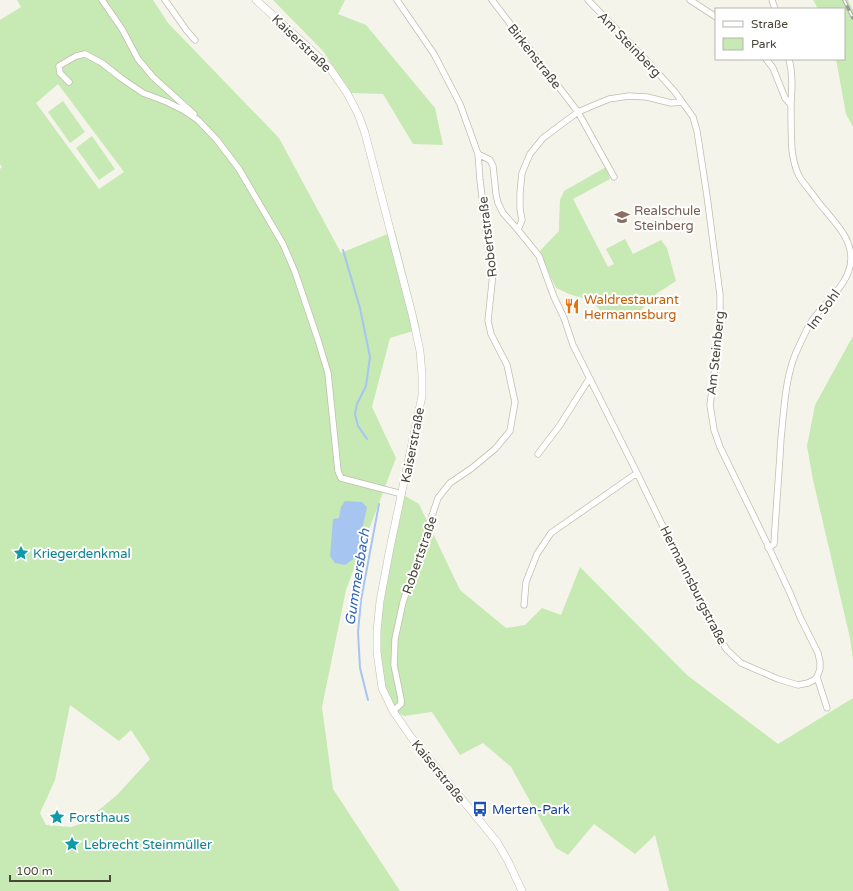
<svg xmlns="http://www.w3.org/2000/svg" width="853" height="891" font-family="'Varela Round',sans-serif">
<rect width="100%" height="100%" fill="#f5f4ea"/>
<path fill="#c7e9b3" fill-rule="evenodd" d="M17,0H153L168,23L279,138L341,253L395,231L420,329L390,338L372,407L396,458L346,590L322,707L333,789L400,891H0V169L2,167L0,164V20L21,7ZM58,84L124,172L99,189L36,103ZM70,705L119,741L131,730L150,759L117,795L83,823L71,827L46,825L40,813L55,780Z
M273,0H345L338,14L366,25L435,108L443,145L413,144L383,94L351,93L323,51Z
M813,0H848L853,10V127L846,114L836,59H844V9H818Z
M63,101L85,132L70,143L48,112Z
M92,136L115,169L99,180L76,148Z
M606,167L610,179L573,199L608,267L614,264L606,249L625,239L633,254L661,240L667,248L676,281L656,294L641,310L619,319L605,316L592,301L569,294L556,288L539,252L559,231V223L560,200L564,191Z
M853,336V660L850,638L813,480L807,446L815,405Z
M402,494L419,504L460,590L506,628L525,625L542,608L561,615L580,567L687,675L778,744L853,698V891H669L655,835L635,854L594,824L568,855L556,848L511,767L483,743L460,755L432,712L404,716L393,711L382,688L377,631Z"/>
<path fill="#a7c5f1" d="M345,501L362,502L367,507L356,557L345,565L335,563L330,556L333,519L339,518L341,507Z"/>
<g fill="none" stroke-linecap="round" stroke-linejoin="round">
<path stroke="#a7c5f1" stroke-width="2" d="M343,250L360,308L370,357L366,386L357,404L355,414L358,426L367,439
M368,700L360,668L358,632L361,600L379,504"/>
<g stroke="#c1beac" stroke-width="7">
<path id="minor" d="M102,0L122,29L138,59L153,77L194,114
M165,0L187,31L195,40
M492,0L578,112L614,177
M690,0L716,17
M772,0L775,9
M766,59L773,68L785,98L791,105
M69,82L60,73L59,66L76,56L85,54L102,63L121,78L143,93L167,102L183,110L198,120L217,140L239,169L283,244L295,272L318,340L328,373L338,471L341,478L402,494
M478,154L490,160L493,166L496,194L498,203L503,213L518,230L539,256L554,297L564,318L573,345L637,473L704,611L716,633L727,650L741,663L778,679L798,685L808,683L814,680L817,677L820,669V662L818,653L800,617L790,593L762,533L720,447L714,430L710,405L720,330V295L707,196L697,131L693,117L675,92L650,64L588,0
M518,230L522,220L520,209V193L522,173L530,154L543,138L578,112L592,106L609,99L629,96L647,97L671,103L682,102
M538,454L560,425L589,379
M768,548L774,544C776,509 779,474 781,438C784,411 785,380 795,355C799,346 806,330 811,322C824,302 850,285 851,259C851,238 837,225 825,210C819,204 815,197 810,191C806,186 802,181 799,176C795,168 793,158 792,150C791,135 791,119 791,104C792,89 793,74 789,59
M524,605L526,582L537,554L551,533L637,473
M817,677L827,708
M393,711L401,704V699L394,665L395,639L403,602L438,498L450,483L472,468L495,449L510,431L515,402L507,365L491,334L488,321L493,273L487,238L480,180L478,154L460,104L434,54L397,0"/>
</g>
<g stroke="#c1beac" stroke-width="8">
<path id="tertiary" d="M256,0L311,50L329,67L347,93L358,114L365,133L412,314L420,351L422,375V396L390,548L380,601L377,631V652L382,688L393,711L411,737L497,842L508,861L522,891"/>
</g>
<use href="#minor" stroke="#fff" stroke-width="5.5"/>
<use href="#tertiary" stroke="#fff" stroke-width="7"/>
<g stroke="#999" stroke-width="3.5">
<path id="rail" d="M844,0L853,18"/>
</g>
<use href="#rail" stroke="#fff" stroke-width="2" stroke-dasharray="6" stroke-linecap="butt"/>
</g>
<defs>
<g id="school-bare" transform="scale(1.2)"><path d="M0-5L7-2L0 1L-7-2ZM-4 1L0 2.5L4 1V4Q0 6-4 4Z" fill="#8d6e63" stroke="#fff" stroke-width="2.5" paint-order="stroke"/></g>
<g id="restaurant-bare" transform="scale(1.2)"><path d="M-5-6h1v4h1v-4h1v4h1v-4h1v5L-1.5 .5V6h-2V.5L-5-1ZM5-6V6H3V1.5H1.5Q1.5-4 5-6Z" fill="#e8710a" stroke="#fff" stroke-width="2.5" paint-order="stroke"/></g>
<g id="sight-bare" transform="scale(1.2)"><path d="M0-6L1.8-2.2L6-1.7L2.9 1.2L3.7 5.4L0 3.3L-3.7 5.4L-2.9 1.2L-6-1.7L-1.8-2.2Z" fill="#0f9aa8" stroke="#fff" stroke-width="2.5" paint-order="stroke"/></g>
<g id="bus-bare" transform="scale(1.2)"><path d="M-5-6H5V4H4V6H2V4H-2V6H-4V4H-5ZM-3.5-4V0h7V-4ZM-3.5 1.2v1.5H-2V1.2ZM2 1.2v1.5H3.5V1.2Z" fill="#1a4fb4" stroke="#fff" stroke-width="2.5" paint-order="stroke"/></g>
</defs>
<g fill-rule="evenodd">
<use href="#school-bare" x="622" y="217"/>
<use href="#restaurant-bare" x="572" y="306"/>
<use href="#sight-bare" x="21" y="553"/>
<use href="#bus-bare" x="480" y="809"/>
<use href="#sight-bare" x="57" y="817"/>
<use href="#sight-bare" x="72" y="844"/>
</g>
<g text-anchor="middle" stroke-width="4" stroke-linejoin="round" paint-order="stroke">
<g font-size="13" fill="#494638" stroke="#fff">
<text transform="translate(302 43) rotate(44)" y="5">Kaiserstraße</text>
<text transform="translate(630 44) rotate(46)" y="5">Am Steinberg</text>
<text transform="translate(535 56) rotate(52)" y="5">Birkenstraße</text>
<text transform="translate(487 237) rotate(-97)" y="5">Robertstraße</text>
<text transform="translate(823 309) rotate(-54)" y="5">Im Sohl</text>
<text transform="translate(715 353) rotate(-84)" y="5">Am Steinberg</text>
<text transform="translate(412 445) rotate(-79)" y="5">Kaiserstraße</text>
<text transform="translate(419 555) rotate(-71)" y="5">Robertstraße</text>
<text transform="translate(694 585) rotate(63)" y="5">Hermannsburgstraße</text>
<text transform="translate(439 771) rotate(51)" y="5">Kaiserstraße</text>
</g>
<g font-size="13" fill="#785e54" stroke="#fff" text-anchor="start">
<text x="634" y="215">Realschule<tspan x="634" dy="15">Steinberg</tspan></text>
</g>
<g font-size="13" fill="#c56008" stroke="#fff" text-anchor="start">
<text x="584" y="304">Waldrestaurant<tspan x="584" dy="15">Hermannsburg</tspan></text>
</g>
<g font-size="13" fill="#0d838f" stroke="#fff" text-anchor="start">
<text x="33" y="558">Kriegerdenkmal</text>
<text x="69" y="822">Forsthaus</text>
<text x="84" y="849">Lebrecht Steinmüller</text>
</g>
<g font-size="13" fill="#164399" stroke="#fff" text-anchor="start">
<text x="492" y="814">Merten-Park</text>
</g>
<g font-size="14" font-style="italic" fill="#2f65b7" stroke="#fff">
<text transform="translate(357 577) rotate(-81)" y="5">Gummersbach</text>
</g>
</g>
<rect x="715" y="8" width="130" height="52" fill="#ffffff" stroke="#b6b5af"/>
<rect x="723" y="21" width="20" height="6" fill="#ffffff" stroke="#b6b5af"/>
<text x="751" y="28" font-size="12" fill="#494638">Straße</text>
<rect x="723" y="38" width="20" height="12" fill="#c7e9b3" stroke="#b6b5af"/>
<text x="751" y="48" font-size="12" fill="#494638">Park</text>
<path d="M10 875v6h100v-6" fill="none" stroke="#494638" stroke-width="2"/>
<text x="16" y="875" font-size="12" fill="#494638" stroke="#ffffff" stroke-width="3" paint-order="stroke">100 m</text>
</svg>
